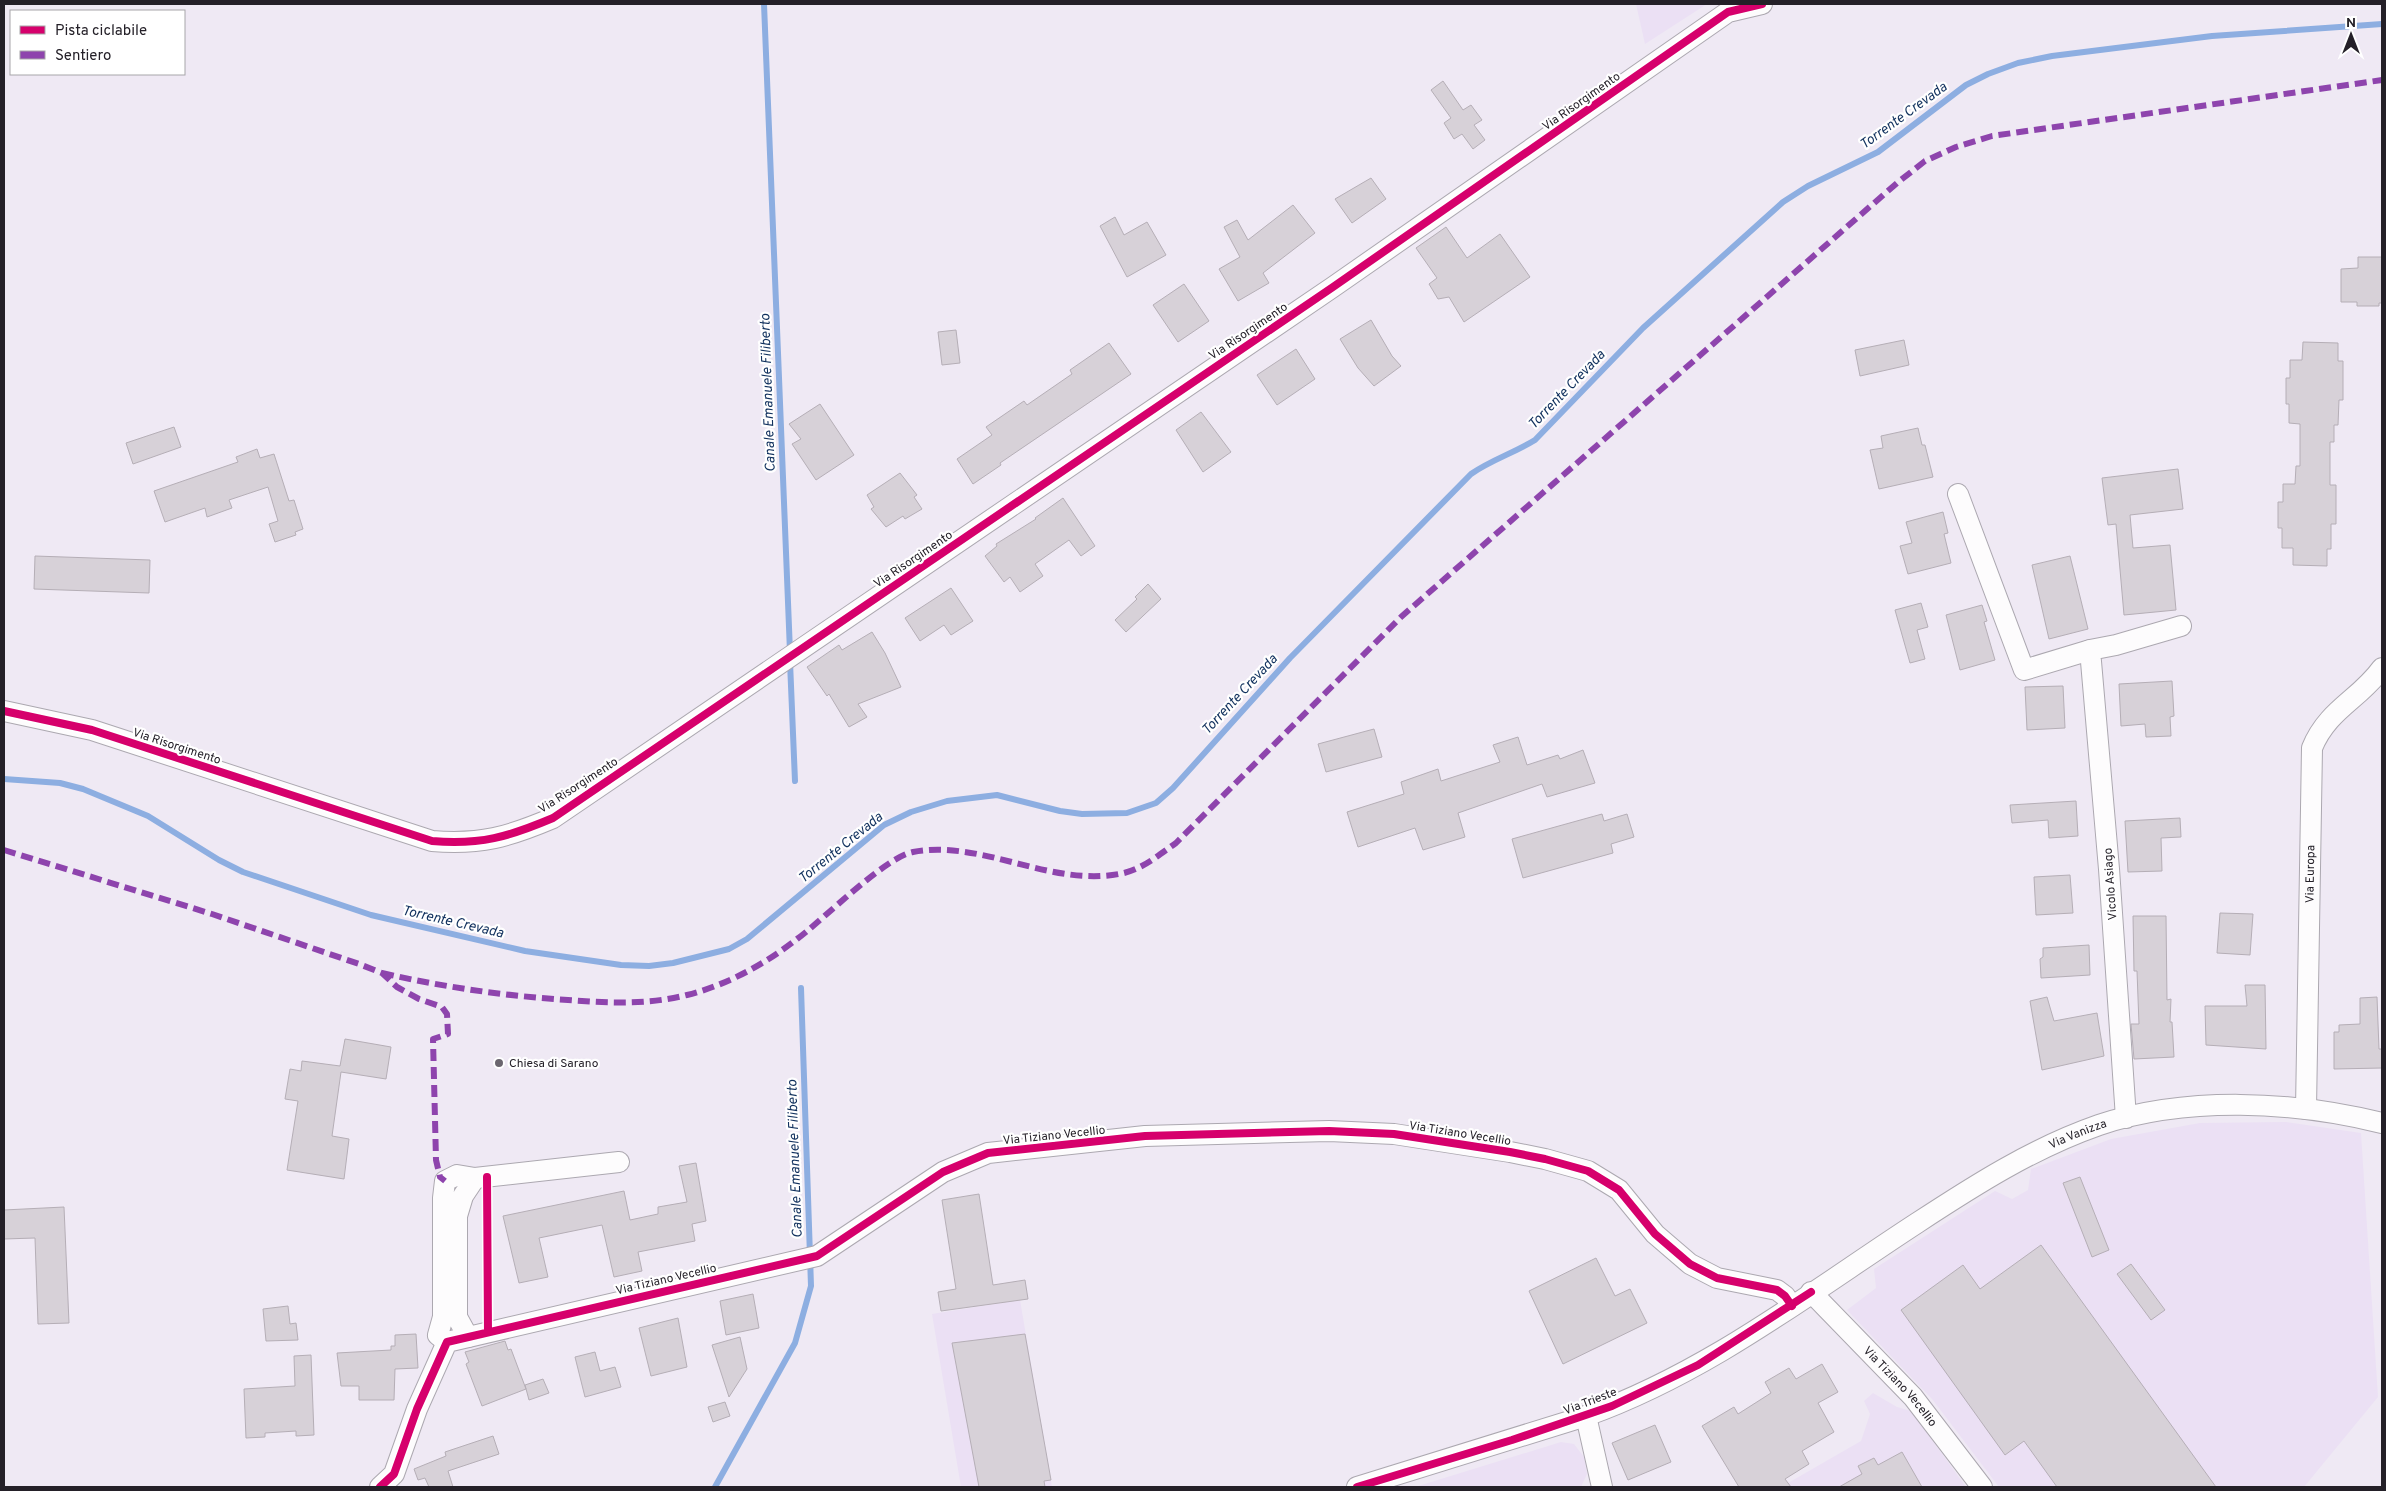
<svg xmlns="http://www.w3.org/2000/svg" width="2386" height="1491" font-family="Overpass,sans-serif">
<rect width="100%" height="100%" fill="#efe9f4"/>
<path fill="#ebe0f4" d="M1636,4H1707L1645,44Z
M2286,1122L2361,1133L2378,1397L2304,1487H1999L1932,1399L1847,1310L1876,1288L1874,1269L1995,1191L2012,1199L2028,1190L2031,1169L2111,1139L2200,1123Z
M1020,1300L1052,1487H961L932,1314Z
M1873,1393L1897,1407L1911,1411L1966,1487H1791L1788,1483L1861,1441L1870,1414L1864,1401Z
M1561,1442L1574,1444L1584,1457L1587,1474L1581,1487H1415Z"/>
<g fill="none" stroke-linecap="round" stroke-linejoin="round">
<path stroke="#8daee1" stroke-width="6" d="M764,4L790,652
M790,662L795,781
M4,779L60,783L83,789L148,816L219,860L243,872L371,915L525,951L621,965L649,966L673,963L729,949L747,939L884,825L911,812L947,801L997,795L1060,811L1082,814L1127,813L1156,803L1173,788L1290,658L1471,474C1491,460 1514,453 1535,440L1643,328L1783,202L1808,186L1878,152L1966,85L1988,74L2018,63L2052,56L2212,36L2382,24
M715,1487L795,1343L811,1286L801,988"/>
</g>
<path fill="#d7d1d8" stroke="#b5aeb6" d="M1443,81L1463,110L1471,105L1482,120L1474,125L1485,140L1473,149L1462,134L1454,139L1444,123L1451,118L1431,90Z
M1371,178L1386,199L1352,223L1335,199Z
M1293,205L1315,233L1263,273L1269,283L1238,301L1219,269L1240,257L1224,227L1237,220L1248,240Z
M1115,217L1124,235L1147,222L1166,255L1127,277L1100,226Z
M1446,227L1467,258L1500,234L1530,277L1464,322L1449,297L1438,299L1429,284L1437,278L1416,248Z
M2358,257H2382V303H2379V306H2357V302H2341V269L2358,268Z
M1184,284L1209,321L1178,342L1153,305Z
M1371,320L1392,356L1401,366L1374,386L1358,368L1340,339Z
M956,330L960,363L942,365L938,332Z
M1904,340L1909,365L1860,376L1855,350Z
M2303,342L2338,343V361H2343V400H2339L2338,425H2334V442H2330V485H2336V524H2331V549H2327V566L2293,565V548H2282V528H2278V502H2283V484H2295L2296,466H2300V424L2289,423V404H2286V378H2290V360H2302Z
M1109,343L1131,374L1000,463L1001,465L973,484L957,459L992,435L986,427L1024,401L1027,405L1072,374L1070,370Z
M1296,349L1315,379L1277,405L1257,375Z
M820,404L854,455L816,480L792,444L801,439L789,424Z
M1201,412L1231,452L1203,472L1176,430Z
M174,427L181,447L133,464L126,443Z
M1918,428L1922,445H1925L1933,477L1879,489L1870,450L1883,448L1881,436Z
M257,449L260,458L274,454L289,501L294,500L303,529L295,532L296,535L275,542L269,524L278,521L268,487L229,500L232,508L207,517L205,508L165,522L154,491L238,462L236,457Z
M2178,469L2183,509L2130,515L2133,548L2170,545L2176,610L2124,615L2116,524L2108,525L2102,478Z
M900,473L917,495L914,497L922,509L905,519L903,516L886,527L871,509L874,507L867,495Z
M1063,498L1095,546L1081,556L1069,540L1035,564L1043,576L1020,592L1010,577L1004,582L985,556L997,546L996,544L1036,519L1035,518Z
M1943,512L1948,533L1944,534L1951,563L1908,574L1900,546L1912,543L1906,522Z
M35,556L150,560L149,593L34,589Z
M2070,556L2088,629L2049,639L2032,565Z
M1148,584L1161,599L1126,632L1115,620L1137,599L1135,597Z
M951,588L973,621L951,635L944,625L920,641L905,618Z
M1921,603L1928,627L1917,630L1925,659L1910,663L1895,610Z
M1982,605L1987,621L1984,622L1995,660L1960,670L1946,615Z
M872,632L885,653L901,687L858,704L867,717L849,727L829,694L827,696L807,667L839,645L842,650Z
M2172,681L2174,716L2170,717L2171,736L2146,737L2145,724L2121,726L2119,684Z
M2063,686L2065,728L2027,730L2025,687Z
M1374,729L1382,757L1326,772L1318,744Z
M1518,737L1527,765L1558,755L1560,759L1583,750L1595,783L1547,797L1542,784L1458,813L1465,837L1423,850L1415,828L1358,847L1347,812L1404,794L1401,782L1438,769L1441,781L1500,762L1493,745Z
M2076,801L2078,836L2049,838L2048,820L2012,823L2010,805Z
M1602,814L1604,821L1627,814L1634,837L1611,844L1613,853L1523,878L1512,839Z
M2180,818L2181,837L2161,838L2162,871L2128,872L2125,821Z
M2070,875L2073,913L2036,915L2034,877Z
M2220,913L2253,914L2250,955L2217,953Z
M2133,916H2166L2167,1000L2171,999L2170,1022H2172L2174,1057L2134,1059L2131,1024H2139L2137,971H2134Z
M2089,945L2090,975L2041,978L2040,959L2043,957V948Z
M2245,985H2265L2266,1049L2206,1045L2205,1006H2247Z
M2047,997L2054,1021L2097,1013L2104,1056L2042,1070L2030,1001Z
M2377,997L2379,1049H2382V1068L2334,1069V1032H2339V1025L2360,1024V998Z
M345,1039L391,1047L386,1079L341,1072L332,1136L349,1139L344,1179L287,1170L298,1101L285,1099L290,1069L301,1071L302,1061L340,1066Z
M696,1163L706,1221L692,1224L695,1241L638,1252L642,1271L614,1277L602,1225L539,1238L548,1277L519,1283L503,1216L624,1191L630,1220L658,1214V1207L687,1202L679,1166Z
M2080,1177L2109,1250L2092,1257L2063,1183Z
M979,1194L993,1285L1025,1280L1028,1299L941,1311L938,1292L956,1289L942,1200Z
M64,1207L69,1323L38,1324L35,1238L4,1239V1210Z
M2041,1245L2216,1487H2057L2024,1441L2005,1455L1901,1310L1963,1265L1980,1289Z
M1596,1258L1615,1296L1630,1289L1647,1323L1563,1364L1529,1291Z
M2131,1264L2165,1310L2151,1320L2117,1274Z
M753,1294L759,1328L726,1335L720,1301Z
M288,1306L290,1324L296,1323L298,1340L266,1341L263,1309Z
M678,1318L687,1367L651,1376L639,1328Z
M416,1334L418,1368L395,1369L394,1400H359V1386H341L337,1353L391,1350V1346H395V1335Z
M1025,1334L1051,1480L1044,1481L1045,1487H979L952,1343Z
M740,1337L747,1369L729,1397L712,1345Z
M505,1341L508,1350L511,1349L526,1389L482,1406L466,1364L469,1362L465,1352Z
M595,1352L600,1371L615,1367L621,1387L585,1397L575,1357Z
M311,1355L314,1435L296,1436V1431L265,1433V1437L246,1438L244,1389L295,1386L294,1356Z
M1822,1364L1838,1392L1818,1403L1834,1432L1802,1451L1809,1464L1785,1479L1791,1487H1739L1702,1426L1734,1407L1738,1414L1771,1393L1765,1382L1789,1368L1796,1379Z
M543,1379L549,1393L529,1400L525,1385Z
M725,1402L730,1416L713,1422L708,1407Z
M1655,1425L1671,1462L1628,1480L1612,1443Z
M493,1436L499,1454L448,1471L453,1487H429L425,1478L418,1480L414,1469L446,1456L445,1452Z
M1902,1452L1922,1487H1839L1862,1474L1858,1466L1874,1458L1878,1465Z"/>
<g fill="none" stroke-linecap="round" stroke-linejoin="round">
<g stroke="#aca8b0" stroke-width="22">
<g id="minor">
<path d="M1958,494L2024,670L2090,650"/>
<path d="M4,711L92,730L432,841C481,845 508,837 553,818L1333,287L1728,12L1762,4"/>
<path id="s1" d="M2306,1109L2312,748C2328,709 2359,700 2382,668"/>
<path d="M2126,1118L2109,869L2090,650L2116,645L2181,626"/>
<path d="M475,1178L619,1162"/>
<path id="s2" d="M1811,1292L1913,1397L1982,1487"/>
<path d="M447,1342L438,1335L443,1317V1198L445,1181L457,1175L475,1178L463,1196L457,1216V1317L468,1337"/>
<path d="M1586,1416L1602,1487"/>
<path d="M380,1487L394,1474L417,1409L447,1342L817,1256L943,1172L988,1153L1145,1136L1329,1131L1394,1134L1510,1152L1545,1159L1588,1171L1619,1190L1655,1234L1690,1264L1717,1278L1777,1290L1785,1296L1792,1306"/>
<path id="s3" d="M1357,1487L1586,1416C1707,1373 1811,1292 1917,1223C1975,1185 2033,1148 2099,1125C2187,1096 2293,1101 2382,1123"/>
</g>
</g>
<use href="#minor" stroke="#fdfcfd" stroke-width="20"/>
<path stroke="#8e44ad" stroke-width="6" stroke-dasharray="12 6" stroke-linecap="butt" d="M4,850L212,914L359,964L382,973L397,987L419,999L442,1007L447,1014L448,1034L433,1039L436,1160L440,1177L445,1181
M382,973C443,987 505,996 568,1000C608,1003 648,1005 687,995C727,985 765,964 797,939C823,920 885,857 913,852C984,839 1052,889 1124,873C1144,868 1160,854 1176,843L1401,617L1897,183L1925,161L1956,147L1992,136L2382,80"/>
<g stroke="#fff" stroke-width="11">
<path id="cycleway" d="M4,711L92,730L432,841C481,845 508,837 553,818L1333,287L1728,12L1762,4
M487,1177L488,1332
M380,1487L394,1474L417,1409L447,1342L817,1256L943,1172L988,1153L1145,1136L1329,1131L1394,1134L1510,1152L1545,1159L1588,1171L1619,1190L1655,1234L1690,1264L1717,1278L1777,1290L1785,1296L1792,1306
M1357,1487L1512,1440L1612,1406L1698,1365L1811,1292"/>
</g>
<use href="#cycleway" stroke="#d6006c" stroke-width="8"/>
</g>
<circle fill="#6b666f" stroke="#fff" stroke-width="2" cx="499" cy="1063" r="5"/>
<g text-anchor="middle" stroke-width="4.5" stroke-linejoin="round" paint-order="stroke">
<g font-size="12" fill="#242028" stroke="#fff">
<text transform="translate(1581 101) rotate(-35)" y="4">Via Risorgimento</text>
<text transform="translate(1248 331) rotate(-34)" y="4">Via Risorgimento</text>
<text transform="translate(913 559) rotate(-34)" y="4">Via Risorgimento</text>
<text transform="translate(177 746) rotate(18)" y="4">Via Risorgimento</text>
<text transform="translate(578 785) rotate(-33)" y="4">Via Risorgimento</text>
<text dy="4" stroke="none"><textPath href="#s1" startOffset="235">Via Europa</textPath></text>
<text transform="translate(2110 884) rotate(-94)" y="4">Vicolo Asiago</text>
<text transform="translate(1460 1133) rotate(9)" y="4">Via Tiziano Vecellio</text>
<text transform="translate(1054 1135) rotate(-6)" y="4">Via Tiziano Vecellio</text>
<text dy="4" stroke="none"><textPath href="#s3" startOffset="808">Via Vanizza</textPath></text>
<text transform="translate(666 1279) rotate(-13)" y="4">Via Tiziano Vecellio</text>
<text dy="4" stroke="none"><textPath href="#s2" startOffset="130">Via Tiziano Vecellio</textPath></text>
<text transform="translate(1590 1401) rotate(-21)" y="4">Via Trieste</text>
</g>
<g font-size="12" fill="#242028" stroke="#fff" text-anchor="start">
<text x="509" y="1067">Chiesa di Sarano</text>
</g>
<g font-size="14" font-style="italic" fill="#10305d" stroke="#fff">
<text transform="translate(1903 115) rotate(-36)" y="5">Torrente Crevada</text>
<text transform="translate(1566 389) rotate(-46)" y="5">Torrente Crevada</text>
<text transform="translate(767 393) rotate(-92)" y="5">Canale Emanuele Filiberto</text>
<text transform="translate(1239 694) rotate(-47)" y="5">Torrente Crevada</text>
<text transform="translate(840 847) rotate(-39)" y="5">Torrente Crevada</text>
<text transform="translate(453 921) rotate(13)" y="5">Torrente Crevada</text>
<text transform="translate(794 1159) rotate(-92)" y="5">Canale Emanuele Filiberto</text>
</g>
</g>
<rect width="2386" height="1491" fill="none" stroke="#242028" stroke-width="10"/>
<rect x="10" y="10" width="175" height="65" fill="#ffffff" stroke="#a7a6a9"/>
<rect x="20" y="26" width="25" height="8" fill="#d6006c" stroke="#a7a6a9"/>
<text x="55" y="35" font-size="15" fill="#242028">Pista ciclabile</text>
<rect x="20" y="51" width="25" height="8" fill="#8e44ad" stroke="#a7a6a9"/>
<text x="55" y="60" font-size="15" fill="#242028">Sentiero</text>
<g transform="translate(2351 35)" stroke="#ffffff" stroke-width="4" paint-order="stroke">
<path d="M0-4L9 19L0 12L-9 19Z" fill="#242028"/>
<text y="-8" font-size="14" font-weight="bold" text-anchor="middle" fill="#242028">N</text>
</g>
</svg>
